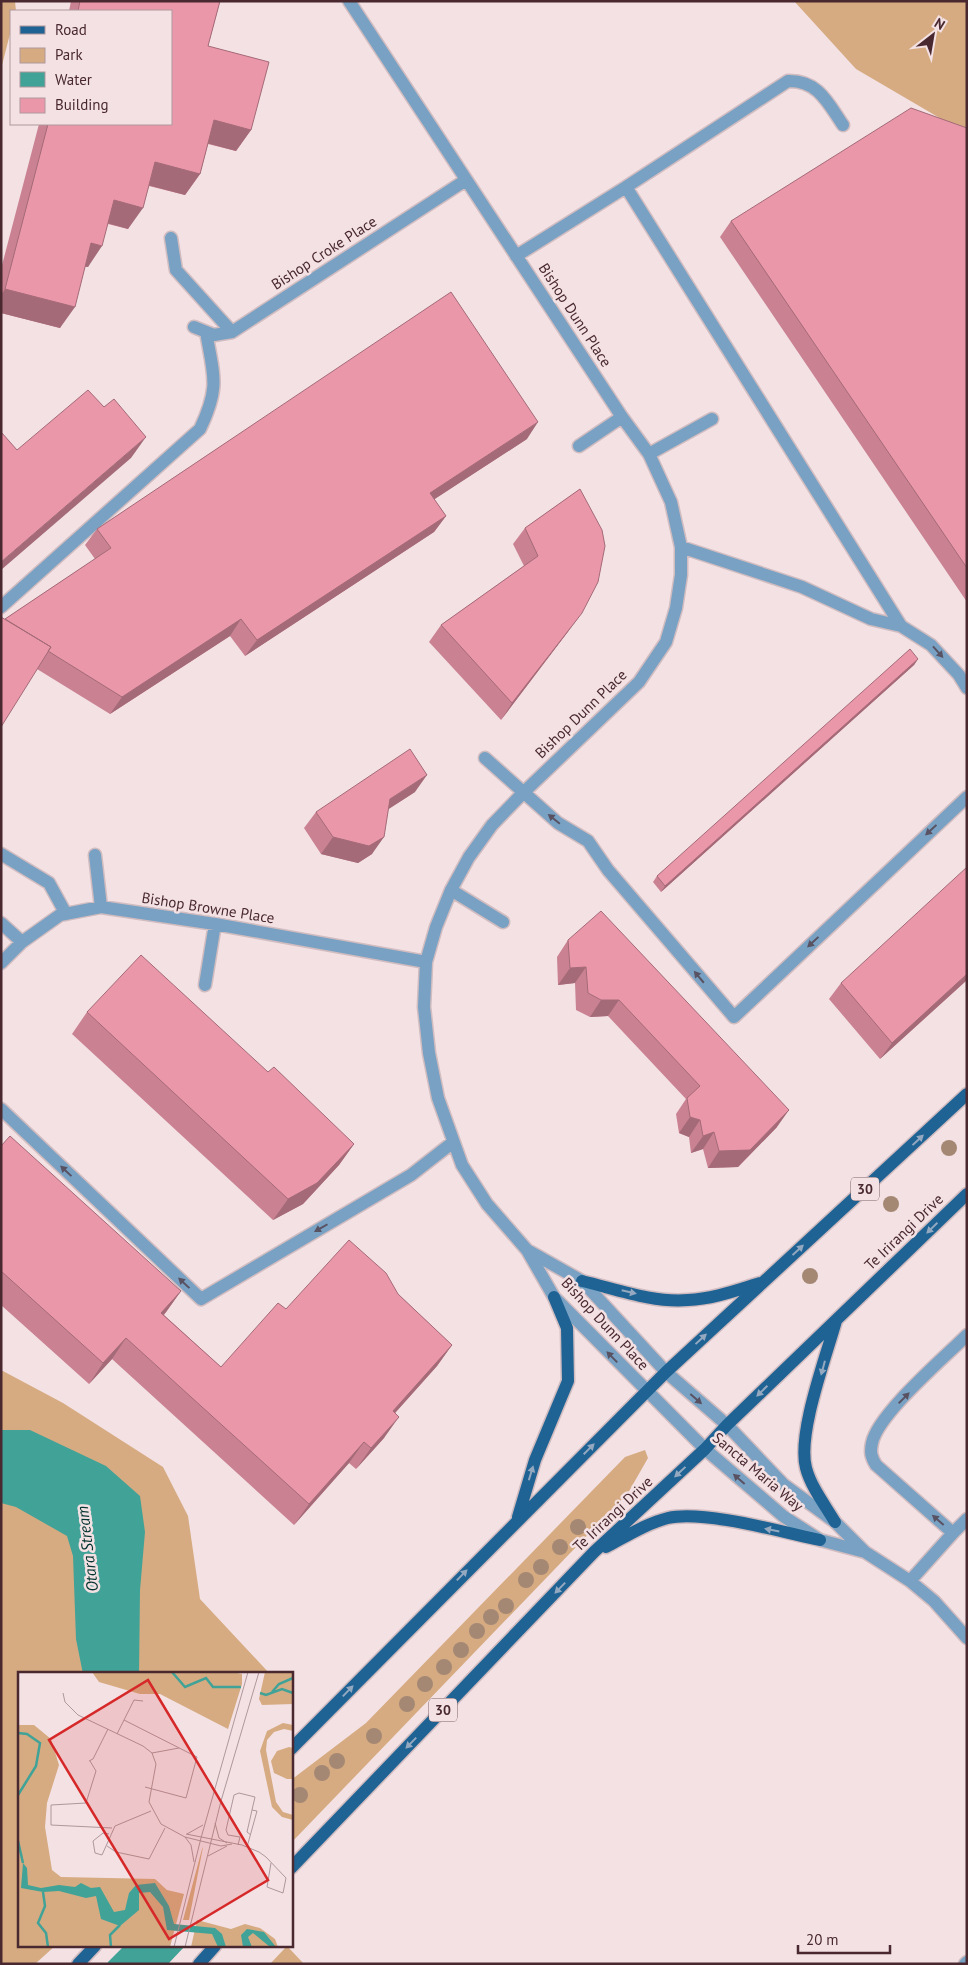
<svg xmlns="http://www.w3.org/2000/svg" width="968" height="1965" font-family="'PT Sans',sans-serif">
<rect width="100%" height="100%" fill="#f3e1e4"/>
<path fill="#d6ab81" d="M1,1H15L16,11H11V30L1,69Z
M794,1H967V134L856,69Z
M1,1370L63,1403L163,1467L188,1516L200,1599L270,1674H19V1946H55L35,1964H1Z
M645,1450L648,1458L628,1493L291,1843V1780L366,1723L625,1457Z
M287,1946L304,1964H270Z"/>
<path fill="#41a297" d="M1,1430H30L106,1466L140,1496L145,1532L140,1590L139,1674H83L76,1639L73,1556L67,1536L16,1507L1,1503Z
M82,1946H196L228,1964H110Z"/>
<path fill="#f3e1e4" d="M79,1946H124L106,1964Z
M185,1946H201L231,1964H168Z"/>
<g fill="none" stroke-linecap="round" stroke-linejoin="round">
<g stroke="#d1bcc0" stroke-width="15">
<path id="minor" d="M349,1L622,417L649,454L671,502L681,547V575L676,608L666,642L639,682L523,793L492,825L469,857L451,890L436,927L426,962L424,1007L429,1053L438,1098L462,1165L487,1204L527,1250L554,1297L705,1449L783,1516L820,1540L865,1552
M626,187L788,81C818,80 828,103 843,125
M171,238L176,270L232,332
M516,256L626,187L901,626
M194,327L214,335L232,332L466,180
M579,446L622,417
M649,454L712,419
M681,547L802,587L871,619L901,626L931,645L959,675L967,688
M1,607L200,429C220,387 214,377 206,332
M485,758L558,823L588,841L608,870L734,1017L967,797
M1,854L49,883L66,914
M95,855L101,907
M451,890L503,922
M1,923L22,942
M1,963L22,942L60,915L101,907L215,924L426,962
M205,985L215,924
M1,1109L201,1299L411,1175L452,1143
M527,1250L582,1281L666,1372L727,1425L783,1484L835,1522L865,1552L910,1581L934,1601L967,1638
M953,1533L967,1519
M910,1581L953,1533L876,1465C871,1457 870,1452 872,1443C878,1414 944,1358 967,1335
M965,1964L967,1962"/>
</g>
<g stroke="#d1bcc0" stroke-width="15">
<path id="major" d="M582,1281C616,1289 653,1303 688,1300C713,1299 737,1290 760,1283
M518,1517L535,1460L568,1381L567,1328L554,1297
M835,1522C825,1505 811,1487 806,1468C797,1434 826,1357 836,1321
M606,1547C625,1537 647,1523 668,1518C704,1510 782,1532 820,1540
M291,1749L666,1372L967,1094
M291,1868L594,1552L705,1449L727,1425L967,1194
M78,1964L95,1946
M199,1964L215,1946"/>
</g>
<use href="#minor" stroke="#78a1c3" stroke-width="12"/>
<use href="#major" stroke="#1f6394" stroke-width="12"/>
</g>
<g fill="#a48874">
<circle cx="949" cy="1148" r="8"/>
<circle cx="891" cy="1204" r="8"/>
<circle cx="810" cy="1276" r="8"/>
<circle cx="578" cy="1527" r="8"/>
<circle cx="560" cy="1547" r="8"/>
<circle cx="541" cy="1567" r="8"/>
<circle cx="526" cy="1580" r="8"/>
<circle cx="506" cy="1606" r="8"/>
<circle cx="491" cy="1617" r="8"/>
<circle cx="477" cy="1631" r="8"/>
<circle cx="461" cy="1650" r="8"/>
<circle cx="444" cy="1667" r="8"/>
<circle cx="425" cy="1684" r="8"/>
<circle cx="407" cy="1704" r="8"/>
<circle cx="374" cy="1736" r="8"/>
<circle cx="337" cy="1761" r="8"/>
<circle cx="322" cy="1773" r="8"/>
<circle cx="300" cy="1795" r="8"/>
</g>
<path fill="#ca8292" d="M71,1H220L208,46L251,130L236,151L208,144L200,174L185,195L149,186L128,229L108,224L88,267H85L60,328L1,313V269L39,124H171V11H69Z
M967,128V602L720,237L731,221Z
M527,439L434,499L446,516L434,532L245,656L230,636L110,714L37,669L5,619L95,559L85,545L97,529Z
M580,489L570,629L501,720L429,642L441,625L524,566L513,544L525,528Z
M918,659L914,665L661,892L653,882L657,876Z
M415,792L388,809L372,854L358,863L321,854L304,828L316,812Z
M568,940L777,1127L738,1167L708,1168L703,1149L691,1153L689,1137L679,1133L676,1114L686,1099L608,1016L590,1017L576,1010L575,983L558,985L557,957Z
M967,980L880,1059L829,999L841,983Z
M87,1012L268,1072L354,1144L339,1165L303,1204L273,1220L72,1034Z
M1,1146L181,1291L164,1315L221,1367L286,1309L398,1294L452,1345L437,1366L395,1413L384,1438L356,1469L349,1463L294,1525L112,1359L89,1384L1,1305Z"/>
<path fill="#a46a77" d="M214,120L251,130L236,151L199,141Z
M155,162L200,174L185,195L140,183Z
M114,200L143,208L128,229L100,221Z
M91,243L102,246L88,267L76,264Z
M5,289L75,307L60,328L1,313V295Z
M538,422L527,439L418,510L430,493Z
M146,437L131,458L1,570V562Z
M446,516L434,532L245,656L257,640Z
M582,613L570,629L501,720L512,703Z
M241,619L230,636L110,714L122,697Z
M918,659L914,665L661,892L665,886Z
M427,775L415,792L378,816L390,799Z
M333,837H384L372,854L358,863L321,854Z
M586,967L575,983L558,985L570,968Z
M967,974V980L880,1059L892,1043Z
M601,1000H619L608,1016L590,1017Z
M789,1110L777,1127L738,1167L708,1168L719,1151Z
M690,1117L700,1120L689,1137L679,1133Z
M714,1132L703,1149L691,1153L703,1136Z
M354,1144L339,1165L303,1204L273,1220L288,1199Z
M181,1291L166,1312L146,1334L161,1313Z
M126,1338L112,1359L89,1384L103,1363Z
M452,1345L437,1366L378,1432L393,1411Z
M399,1417L384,1438L356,1469L371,1448Z
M364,1442L349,1463L294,1525L309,1504Z"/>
<path fill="#eb97aa" stroke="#a46a77" d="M80,1H220L208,46L269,62L251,130L214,120L200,174L155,162L143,208L114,200L102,246L91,243L75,307L5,289L48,124H171V11H78Z
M911,108L967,128V568L731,221Z
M451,292L538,422L430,493L446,516L257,640L241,619L122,697L48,651L51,647L5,619L111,548L97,529Z
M88,390L104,407L114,399L146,437L1,562V434L2,433L17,450Z
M580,489L602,530L605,546L598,582L582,613L512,703L441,625L538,556L525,528Z
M1,617L51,647L1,727Z
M910,649L918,659L665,886L657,876Z
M410,749L427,775L390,799L384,837L369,846L333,837L316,812Z
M967,867V974L892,1043L841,983Z
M601,911L789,1110L750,1150L719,1151L714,1132L703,1136L700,1120L690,1117L687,1098L700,1086L619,1000H601L588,993L586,967L570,968L568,940Z
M141,955L268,1072L274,1067L354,1144L317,1183L288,1199L87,1012Z
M10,1136L181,1291L161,1313L221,1367L278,1303L286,1309L349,1240L386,1273L398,1294L452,1345L393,1411L399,1417L371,1448L364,1442L309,1504L126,1338L103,1363L1,1271V1146Z"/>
<defs><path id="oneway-solid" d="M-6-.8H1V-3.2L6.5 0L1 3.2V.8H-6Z" transform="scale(1.25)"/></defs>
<g fill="#595263">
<use href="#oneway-solid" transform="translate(938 652) rotate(48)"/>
<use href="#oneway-solid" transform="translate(554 819) rotate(-141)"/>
<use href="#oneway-solid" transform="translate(931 830) rotate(137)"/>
<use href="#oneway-solid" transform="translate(813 942) rotate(137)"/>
<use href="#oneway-solid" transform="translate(699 977) rotate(-130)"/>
<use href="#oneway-solid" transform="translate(66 1171) rotate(-137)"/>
<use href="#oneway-solid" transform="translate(321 1228) rotate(150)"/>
<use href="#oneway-solid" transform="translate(184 1283) rotate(-137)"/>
<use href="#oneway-solid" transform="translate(612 1357) rotate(-134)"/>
<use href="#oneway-solid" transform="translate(904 1398) rotate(-45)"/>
<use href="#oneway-solid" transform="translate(696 1399) rotate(41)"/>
<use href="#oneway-solid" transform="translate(739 1479) rotate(-139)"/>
<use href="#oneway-solid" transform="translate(938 1520) rotate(-139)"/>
</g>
<g fill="#94a8c0">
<use href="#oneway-solid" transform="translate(918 1140) rotate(-43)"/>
<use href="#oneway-solid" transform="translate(932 1228) rotate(136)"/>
<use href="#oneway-solid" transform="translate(798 1250) rotate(-43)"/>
<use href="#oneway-solid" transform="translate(629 1292) rotate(13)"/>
<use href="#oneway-solid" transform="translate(701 1339) rotate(-43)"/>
<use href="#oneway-solid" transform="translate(823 1368) rotate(105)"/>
<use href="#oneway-solid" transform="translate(762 1391) rotate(136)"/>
<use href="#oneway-solid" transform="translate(589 1449) rotate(-45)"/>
<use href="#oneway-solid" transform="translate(680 1472) rotate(137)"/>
<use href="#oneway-solid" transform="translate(531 1473) rotate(-73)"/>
<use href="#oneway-solid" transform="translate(772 1530) rotate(-169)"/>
<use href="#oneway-solid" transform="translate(462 1575) rotate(-46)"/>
<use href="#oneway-solid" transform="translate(560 1588) rotate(134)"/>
<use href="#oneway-solid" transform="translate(348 1691) rotate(-46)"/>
<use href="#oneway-solid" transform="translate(411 1743) rotate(134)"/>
</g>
<g text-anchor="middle" stroke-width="5" stroke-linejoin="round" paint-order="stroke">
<g fill="#f3e1e4" stroke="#7c6066" stroke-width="1">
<rect x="851" y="1177.5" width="28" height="23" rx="4"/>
<rect x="429" y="1698.5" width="28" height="23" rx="4"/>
</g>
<g font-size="14" font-weight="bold" fill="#492830">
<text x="865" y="1194">30</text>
<text x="443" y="1715">30</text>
</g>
<g font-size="15" fill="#492830" stroke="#f3e1e4">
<text transform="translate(324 253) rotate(-33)" y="5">Bishop Croke Place</text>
<text transform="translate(575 315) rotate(57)" y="5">Bishop Dunn Place</text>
<text transform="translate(581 714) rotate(-44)" y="5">Bishop Dunn Place</text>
<text transform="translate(208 908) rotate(9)" y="5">Bishop Browne Place</text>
<text transform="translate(904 1232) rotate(-44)" y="5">Te Irirangi Drive</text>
<text transform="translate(605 1324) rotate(47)" y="5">Bishop Dunn Place</text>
<text transform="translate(758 1472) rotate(40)" y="5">Sancta Maria Way</text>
<text transform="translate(613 1514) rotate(-43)" y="5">Te Irirangi Drive</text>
</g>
<g font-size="16" font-style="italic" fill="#03332e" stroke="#f3e1e4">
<text transform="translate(87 1549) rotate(-97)" y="6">Otara Stream</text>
</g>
</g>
<g transform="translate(18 1672)">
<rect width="275" height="275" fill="#f3e1e4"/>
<path d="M74,0H214L224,2V12L210,57L142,22H122L81,10ZM247,0H275V32L244,33L241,27ZM265,51L275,53V59L266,57L256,60L249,68L248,78L258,130L265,140L275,143V148L264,145L254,135L242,79L249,59ZM0,53H16L33,67L41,93L29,131L27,155L34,198L43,205L137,207L149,218L166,222L152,275H0ZM271,75L275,76V107H269L256,101L253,89L259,79ZM185,175L171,248H165L184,177ZM179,248L213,257L227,252L242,256L257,267L260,275H173Z" fill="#d6ab81"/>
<path d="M5,191L9,196L10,213L23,216L41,213L57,215L63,211L73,216L82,215L96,240L107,238L111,221L118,213L137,211L151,234L156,252L197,256L204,262L208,275H200L194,262L149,258L145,235L132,220L121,221V238L102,254L83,247L78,224L68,226L41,219L25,220L3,216ZM229,257L246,260L258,275H252L235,261L230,265L234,275H225L223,263Z" fill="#41a297"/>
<path fill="none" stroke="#41a297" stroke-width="2.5" d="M154,0L167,15L188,6L195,15H223M254,20L261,12L275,6M242,21L248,23L264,17L275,21M0,61L9,62L22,71L18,94L0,123M0,169L5,191M25,220L27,234L20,251L28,261L30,275M93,275L92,263L102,253"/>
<path fill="none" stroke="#af979c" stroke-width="1" d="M45,21L47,30L60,43L125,74L134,81L138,92L131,130L143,152L167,165L203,174L214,172M106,48L116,28L125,29M99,62L106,48L179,85L168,126L127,115M134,81L161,76M71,89L75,87L90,57M72,89L78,99L68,131L33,133V153L94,156M197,151L201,166L209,171M91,162L85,161L75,169L77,181L84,183L97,154L133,139M168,162L224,173L241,180L248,185L268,206L265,221L249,215L253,191M169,162L185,153M233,163L229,160L234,138M167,165L173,173L176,190M220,173L222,165L210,163L208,158L216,123L221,121L237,125L234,138L239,139L229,175M89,174L98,180L131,187L147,156M190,184L209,174M156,275L183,166L230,0M167,275L203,129L241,0"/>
<path fill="#d62828" fill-opacity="0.15" stroke="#d62828" stroke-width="2.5" d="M130,8L250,208L151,267L31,68Z"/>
<rect width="275" height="275" fill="none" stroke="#492830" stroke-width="2.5"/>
</g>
<rect width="968" height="1965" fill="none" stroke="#492830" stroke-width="5"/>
<rect x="10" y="10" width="162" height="115" fill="#f3e1e4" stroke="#af979c"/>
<rect x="20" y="26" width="25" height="8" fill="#1f6394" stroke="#af979c"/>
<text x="55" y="35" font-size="15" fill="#492830">Road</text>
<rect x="20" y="48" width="25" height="15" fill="#d6ab81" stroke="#af979c"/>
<text x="55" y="60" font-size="15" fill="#492830">Park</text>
<rect x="20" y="72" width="25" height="15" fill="#41a297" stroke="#af979c"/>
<text x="55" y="85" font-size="15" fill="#492830">Water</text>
<rect x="20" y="98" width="25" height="15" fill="#eb97aa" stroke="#af979c"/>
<text x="55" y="110" font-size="15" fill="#492830">Building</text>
<g transform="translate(933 35) rotate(31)" stroke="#f3e1e4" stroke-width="4" paint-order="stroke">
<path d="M0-4L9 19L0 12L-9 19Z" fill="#492830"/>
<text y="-8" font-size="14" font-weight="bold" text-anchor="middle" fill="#492830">N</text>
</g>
<path d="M798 1945v8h92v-8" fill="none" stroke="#492830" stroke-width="2.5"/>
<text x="806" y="1945" font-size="15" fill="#492830" stroke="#f3e1e4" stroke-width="4" paint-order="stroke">20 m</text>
</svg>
